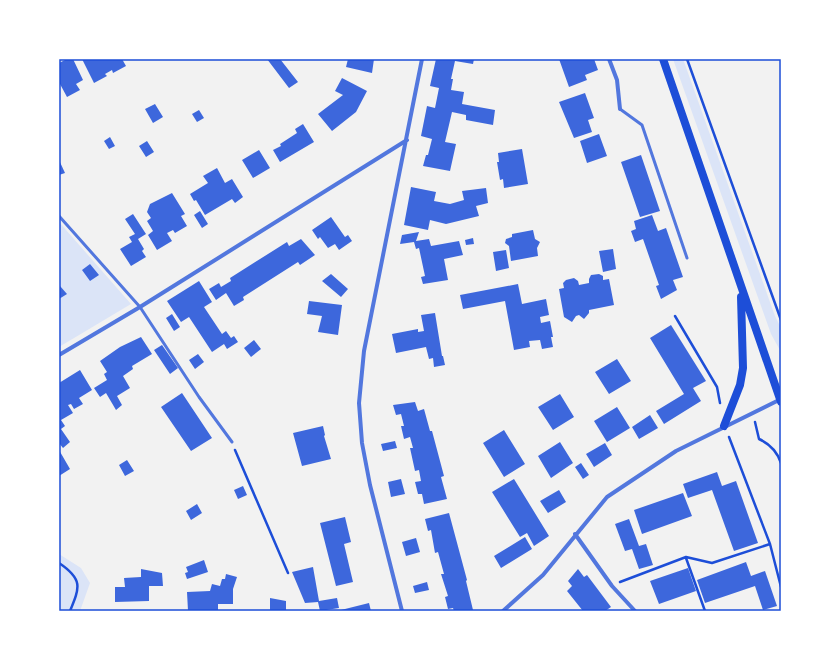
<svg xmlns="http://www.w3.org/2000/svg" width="840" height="670" font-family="'Nunito Sans',sans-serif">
<rect width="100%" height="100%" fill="#f2f2f2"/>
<path fill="#dbe4f7" d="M673,59H683L775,316L781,328V352L771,334Z
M59,222L131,304L59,347Z
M59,554L81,568L90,583L80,611H59Z"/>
<path fill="#3d67dc" d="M67,59H73L83,80L76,84L80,90L67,97L60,84L59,85V63Z
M82,59H122L126,66L113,73L112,70L105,74L107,76L94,83Z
M267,59H280L298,82L289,88Z
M348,59H374L372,73L346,67Z
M436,59H474L473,64L455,61L451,79H453L451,90L464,92L462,104L495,110L493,125L466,120V115L452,112L445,142L456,144L450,171L423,166L426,155H428L432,139L421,136L427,106L435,108L439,88L430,86Z
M559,59H594L598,70L585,75L587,80L569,87Z
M342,78L367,91L356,112L332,131L318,114L343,95L335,91Z
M585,93L594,118L588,120L592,132L574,138L559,102Z
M155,104L163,117L153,123L145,109Z
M199,110L204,118L197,122L192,114Z
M303,124L314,142L280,162L273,150L281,146L280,144L297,133L295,129Z
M599,134L607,156L587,163L580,141Z
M110,137L115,146L109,149L104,141Z
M147,141L154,152L146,157L139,146Z
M522,149L528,184L504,188L503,179L500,180L497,162H499L498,153Z
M259,150L270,168L253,178L242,160Z
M641,155L660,211L640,217L621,162Z
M59,160L65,173L59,175Z
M217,168L225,183L232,179L243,197L235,203L232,199L205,215L196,200L194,201L190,194L208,183L203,176Z
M411,187L436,192L434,201L450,204L464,200L462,191L486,188L488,203L476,206L479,216L446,224L430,220L428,230L404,225Z
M172,193L185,214L181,216L187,226L175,233L173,230L167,233L172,241L157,250L148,235L153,231L147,221L151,218L147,212L150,204Z
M200,211L208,224L202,228L194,215Z
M133,214L146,234L138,239L144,249L142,251L146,257L131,266L120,249L132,242L129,237L135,234L125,219Z
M652,215L658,231L666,228L683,277L673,280L677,290L661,299L656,286L659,285L643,239L635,242L631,231L636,229L634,221Z
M331,217L345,237L348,235L352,241L339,250L335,244L328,248L320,237L318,239L312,230Z
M533,230L535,239L540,242L537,248L538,256L511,261L509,246L505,243L506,239L512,237V234Z
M419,232L416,241L429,239L431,246L459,241L463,255L444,259L448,280L423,284L421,277L425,276L419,248L416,249L414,242L400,244L402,235Z
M473,238L474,244L466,245L465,240Z
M301,239L315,255L300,265L298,262L243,297L244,300L234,306L226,293L216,300L209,289L219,283L221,287L231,281L230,278L287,242L289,246Z
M613,249L616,269L603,272L599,251Z
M506,250L509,268L496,271L493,252Z
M90,264L99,275L90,281L82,270Z
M331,274L348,289L341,297L322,281Z
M599,274L603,276V280L609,279L614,305L589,310V313L584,319L579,315L576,316L572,322L564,317L559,289L564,288L563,283L566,280L574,278L578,281L579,285L589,283V279L591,275Z
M199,281L212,302L204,307L222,334L226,331L231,338L234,336L238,342L227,349L224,344L212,352L189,317L181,322L167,301Z
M518,284L522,304L546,299L549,315L540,317L541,323L550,321L553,337H551L553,347L542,349L540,340L529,341L530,347L514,350L505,301L463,309L460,295Z
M60,286L67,294L59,299V287Z
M309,301L342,305L338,335L318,332L322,316L307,314Z
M435,313L442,356H443L445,365L434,367L433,358L429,359L426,347L396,353L392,334L418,329V332L424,331L421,315Z
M172,314L180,327L174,331L166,318Z
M671,325L706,381L693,388L701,401L664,424L656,411L684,394L650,338Z
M141,337L152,354L132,366L133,369L123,376L130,388L117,396L122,405L116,410L106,393L100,397L94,388L107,380L104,374L107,372L100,361L120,347Z
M254,340L261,349L251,357L244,348Z
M162,345L178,368L170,374L154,350Z
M198,354L204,362L195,369L189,360Z
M617,359L631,381L609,394L595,372Z
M80,370L92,390L79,398L83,404L74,409L71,404L68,405L73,413L61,420L65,426L61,429L70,442L63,448L59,443V383Z
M182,393L212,438L191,451L161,407Z
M560,394L574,417L553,430L538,407Z
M415,402L418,411L424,409L430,431H432L444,476L441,477L447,499L424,504L422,494H418L415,482L421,481L419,470L415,471L410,448H413L410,437L404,439L401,426H404L401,414L396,415L393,405Z
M617,407L630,428L607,442L594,421Z
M650,415L658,428L639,439L632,427Z
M323,426L325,435L324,436L331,459L302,466L293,433Z
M504,430L525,464L504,477L483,443Z
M395,441L397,448L383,451L381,444Z
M560,442L573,463L551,478L538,456Z
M605,443L612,455L594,467L586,454Z
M59,450L70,469L59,476Z
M127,460L134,471L125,476L119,465Z
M581,463L589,475L583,479L575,467Z
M717,472L722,486L736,481L758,543L734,551L712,490L688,498L683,484Z
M401,479L405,494L391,497L388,482Z
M514,479L549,536L534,546L527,533L520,537L492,492Z
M243,486L247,495L238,499L234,490Z
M559,490L566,502L548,513L540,501Z
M683,493L692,516L642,534L634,510Z
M197,504L202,513L191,520L186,511Z
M449,513L467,580L466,581L473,610L470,611H454L453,608L448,609L445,597L448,596L441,574H444L438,552L435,553L431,530L428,531L425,519Z
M345,517L351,542L344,544L353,582L336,586L320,523Z
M629,519L639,546L646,544L653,565L639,569L632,549L625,551L615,524Z
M525,537L532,549L501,568L494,556Z
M416,538L420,552L406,556L402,542Z
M204,560L208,572L187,579L185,573L188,572L186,567Z
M746,562L751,576L765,571L777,606L763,610L755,586L705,603L697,580Z
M313,567L319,601L337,598L339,608L320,611L318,602L305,603L292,572Z
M688,568L696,591L659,604L650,581Z
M141,569L162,573L163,586H149V601L115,602V587H125L124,578L141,577Z
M578,569L584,577L587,575L611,607L605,611H583L567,591L572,586L568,581Z
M226,574L237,577L233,589V604H218V611H188L187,592L210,591L212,584L224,587L220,586L222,579H225Z
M427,582L429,590L415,593L413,586Z
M270,598L286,601V611H270Z
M369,603L371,611H341V610Z"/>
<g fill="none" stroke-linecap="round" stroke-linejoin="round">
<path stroke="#1d4ed8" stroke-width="2.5" d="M687,59L781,320
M675,316L717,387L720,403
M755,422L759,439C770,444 777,451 781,463
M729,437L770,544L781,587
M235,450L288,573
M686,558L705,611
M59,563C83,579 80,587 70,611
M620,582L686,557L712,563L770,544"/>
<path stroke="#5277de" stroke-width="3" d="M620,109L642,125L687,258
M59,216L140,307L199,397L232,442"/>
<path stroke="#5277de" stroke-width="4" d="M609,59L617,80L620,109
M59,355L140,307L407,140
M575,534L612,586L635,611
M402,611L370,485L362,443L359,403L364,351L422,59
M503,611L543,575L607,497L676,451L781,399"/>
<path stroke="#1d4ed8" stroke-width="8" d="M663,59L781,402
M724,426L740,385L743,368L741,297"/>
</g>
<rect width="840" height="670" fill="none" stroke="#ffffff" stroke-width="120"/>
<rect x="60" y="60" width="720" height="550" fill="none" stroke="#1d4ed8" stroke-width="1.5"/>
</svg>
